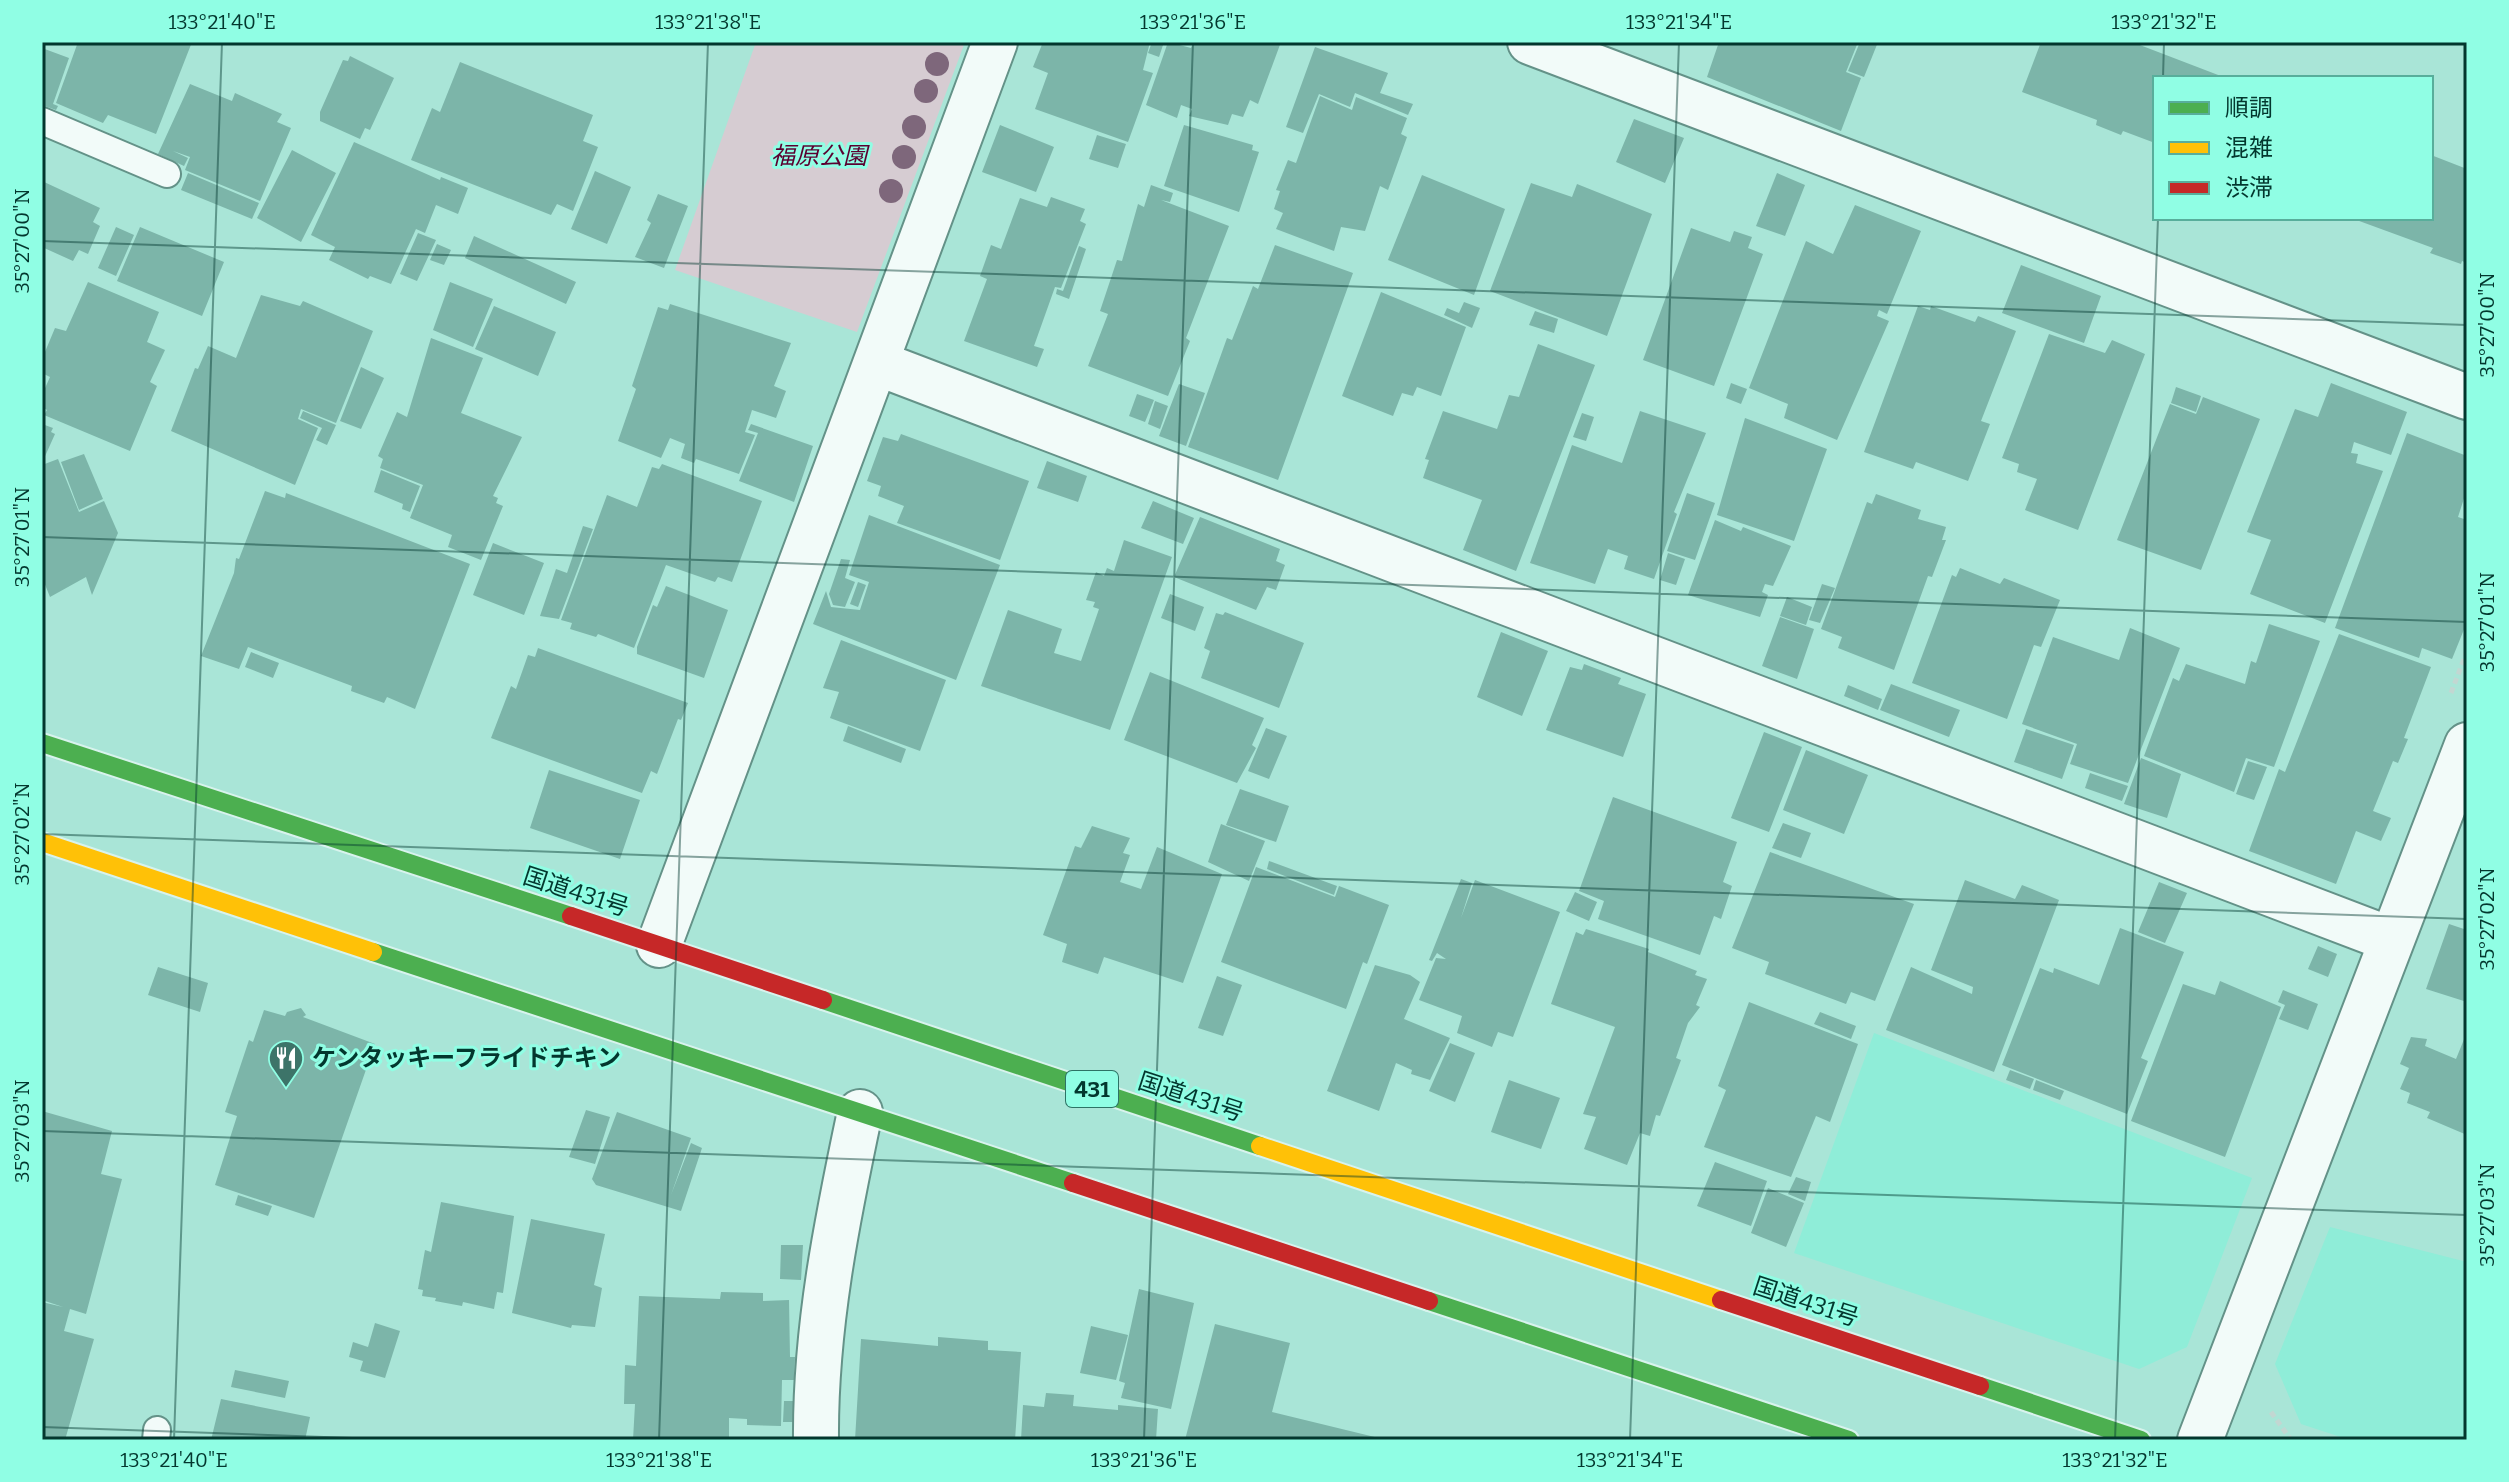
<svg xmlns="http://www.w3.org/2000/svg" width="2509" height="1482" font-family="Bitter,'Noto Sans JP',serif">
<rect width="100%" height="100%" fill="#a9e5d7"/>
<path fill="#8fedd8" d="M1874,1033L2252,1178L2187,1347L2139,1369L1794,1253Z
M2330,1227L2467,1262V1440H2350L2301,1424L2275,1364Z"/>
<path fill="#d6ccd2" d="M756,42H965L857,332L675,270Z"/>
<path fill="#7cb5a9" d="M78,42H192L156,134L108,115L103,123L56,103Z
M1043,42H1150L1143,70L1153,73L1128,142L1035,109L1048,73L1033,67Z
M1152,42H1164L1159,57L1148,53Z
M1168,42L1191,48L1194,42H1281L1258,104L1250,100L1243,117L1232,114L1228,125L1189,116L1192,109L1181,105L1177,118L1146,105Z
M1719,42H1858L1846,72L1861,78L1841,131L1707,77Z
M1860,42H1878L1864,77L1848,71Z
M2041,42H2132L2226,78H2155V143L2123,131L2121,135L2096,125L2097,120L2022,92Z
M1315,47L1388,73L1380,93L1413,104L1408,115L1355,93L1350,107L1319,94L1303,133L1286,127Z
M42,48L69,58L53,104L58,106L56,110L42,105Z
M350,56L394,78L370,130L365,128L360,139L320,121V112L343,60L348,61Z
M460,62L593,115L583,141L598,147L573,211L557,204L551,215L411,160L432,108L440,112Z
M190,84L232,101L235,93L282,114L277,122L291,128L260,201L185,170L190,157L173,151L188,158L184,166L158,154Z
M1320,96L1352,110L1356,97L1407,118L1401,134L1407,137L1388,190L1380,186L1365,231L1341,227L1334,251L1276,229L1283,213L1274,209L1280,191L1276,190L1288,160L1296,163Z
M1634,119L1684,138L1665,183L1616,162Z
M1000,125L1054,147L1036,192L982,172Z
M1184,125L1253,145L1252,150L1259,152L1239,212L1164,186Z
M1097,135L1126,144L1118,168L1089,159Z
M354,142L440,180L441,177L468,188L458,214L436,205L425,233L416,229L391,284L370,276L368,279L329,260L335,247L311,235Z
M292,150L336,173L301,242L257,218Z
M2431,155L2467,169V263L2462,261L2461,264L2430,253L2433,248L2351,218H2431Z
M595,171L631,187L607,244L571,229Z
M188,173L259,203L252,219L181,190Z
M1777,173L1805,185L1785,236L1756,226Z
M1422,175L1505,209L1474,295L1388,260Z
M42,181L100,208L93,222L100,226L88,254L79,250L73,261L42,247Z
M1531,183L1572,197L1577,184L1652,214L1607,336L1490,291Z
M1151,185L1173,193L1170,202L1161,200L1229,226L1186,338L1190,341L1168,396L1088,366L1108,314L1100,311L1117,260L1122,261L1138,204L1144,207Z
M658,194L688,206L664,268L635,257L651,223L647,220Z
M1051,197L1085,209L1080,221L1086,224L1061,288L1055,287L1034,346L1044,349L1037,367L964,341L987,279L980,276L991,245L1001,249L1020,198L1047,207Z
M1855,205L1921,231L1887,314L1879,310L1877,316L1889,321L1837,440L1784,418L1788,404L1749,388L1806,241L1833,254Z
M116,227L134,235L116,276L98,268Z
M140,227L224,262L202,316L117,281Z
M1691,228L1730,242L1734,231L1752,237L1748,248L1763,254L1714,386L1643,360Z
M418,233L436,240L417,281L400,274Z
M474,236L576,282L566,304L465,258Z
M437,244L451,250L444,265L430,260Z
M1275,245L1353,273L1278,480L1188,447L1227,338L1232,340L1253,286L1258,289Z
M1079,246L1086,249L1069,299L1056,294L1057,289L1063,291Z
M2021,265L2101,296L2084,343L2002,313Z
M88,282L159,312L147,342L165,350L150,382L157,386L130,451L44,415L47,410L42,407V395L50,377L42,373V359L55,328L66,331Z
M450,282L493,299L473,347L433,330Z
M1381,292L1466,327L1441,396L1417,387L1413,396L1402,393L1393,416L1342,396Z
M261,295L300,306L303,301L373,331L336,423L301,409L298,419L318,428L295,485L171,431L195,368L198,369L208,346L236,358Z
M1464,302L1480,308L1472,328L1444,315L1447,308L1459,313Z
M670,304L791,343L774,386L786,391L776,418L752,410L745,432L755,435L739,474L696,459L694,463L681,458L685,444L670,438L661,458L618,441L636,389L632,386L658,307L668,310Z
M494,306L556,332L538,376L475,349Z
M1918,306L1930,310L1931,306L1975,322L1978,316L2016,331L1981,421L1990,424L1968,481L1916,462L1913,469L1864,452Z
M1535,311L1558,319L1554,333L1529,325Z
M2049,334L2105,353L2112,340L2145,354L2078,530L2025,510L2037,479L2017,472L2019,464L2002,458Z
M431,338L483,358L461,413L522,437L493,496L498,498L496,503L503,506L481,560L448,547L452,535L410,518L423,485L380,468L383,459L378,456L397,412L407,417Z
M1538,344L1595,365L1516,571L1463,550L1482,500L1423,478L1429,460L1425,459L1443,411L1497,429L1509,395L1519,397Z
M361,367L384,378L361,429L340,421Z
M1731,383L1747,389L1741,404L1726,398Z
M2331,383L2407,412L2391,455L2354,442L2351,453L2358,454L2356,463L2383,471L2325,623L2250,594L2271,540L2247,532L2295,409L2318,417Z
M1179,384L1205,393L1186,446L1159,436Z
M2176,387L2201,396L2196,412L2171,403Z
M1137,394L1154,400L1145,422L1129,416Z
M2203,397L2260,419L2201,570L2117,540L2170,404L2196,414Z
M1155,401L1168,406L1160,429L1148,424Z
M303,411L336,425L327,445L316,440L322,428L300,418Z
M1640,411L1706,433L1674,512L1677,514L1654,579L1624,569L1628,556L1608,549L1595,584L1530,563L1572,445L1622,463Z
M1582,413L1594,417L1586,441L1573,437Z
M1745,418L1827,449L1794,541L1717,515Z
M42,424L53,428L51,432L55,434L42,463Z
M751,424L813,446L794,502L739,481L758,433L748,430Z
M2407,433L2467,456V489L2458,517L2467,520V622L2452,659L2422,648L2419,658L2335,628Z
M901,434L1029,481L1000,560L897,523L904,506L878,496L881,486L867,481L883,437L898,441Z
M84,454L103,499L79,510L61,462Z
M58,459L79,512L104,501L118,533L92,595L86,577L50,597L42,577V538L45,537L42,529V465Z
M1047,461L1087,476L1078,502L1037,488Z
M662,464L762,501L732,582L718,577L715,582L666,565L634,648L598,634L596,637L570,629L572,623L561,620L607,495L637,507L652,467L659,469Z
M381,470L420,486L410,512L402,509L403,504L374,492Z
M265,491L285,498L286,493L470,564L415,709L387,697L384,703L351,691L352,686L248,647L239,669L201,656L234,573L236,558L239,559Z
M1687,493L1715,503L1695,560L1667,551Z
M1876,494L1921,510L1918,519L1946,527L1942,540H1946L1932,577L1928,576L1894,670L1838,648L1842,637L1821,629L1867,502L1872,504Z
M1153,501L1194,518L1183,544L1141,528Z
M869,515L1000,565L956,680L813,624L826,591L831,607L860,610L869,582L849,575Z
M1200,517L1280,549L1276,561L1285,565L1276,590L1267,587L1256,610L1174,577Z
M1715,520L1741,531L1743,527L1791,546L1773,586L1765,584L1762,592L1768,595L1760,617L1688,595Z
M583,526L593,529L559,619L540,616L556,569L567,573Z
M1124,540L1172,557L1110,730L981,686L1008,610L1062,629L1054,653L1081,661L1099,609L1093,607L1095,602L1086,600L1096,572L1104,576L1107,568L1114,571Z
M493,543L544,563L524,615L473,595Z
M1668,553L1685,559L1676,585L1660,580Z
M841,559L850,560L845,578L855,582L845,607L833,605L829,594Z
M1960,568L2000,584L2004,578L2060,600L2041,647L2034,645L2007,719L1912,683L1952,575L1956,577Z
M858,582L866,585L858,607L850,604Z
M1822,584L1835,588L1820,623L1809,620Z
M666,586L728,610L704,678L637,654V647L653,605L657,607Z
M1170,594L1204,607L1195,631L1161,618Z
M1787,597L1812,607L1806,625L1780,616Z
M1225,612L1304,643L1279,708L1201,678L1210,651L1204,648L1216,613L1223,615Z
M1780,617L1814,629L1797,679L1762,666Z
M2269,624L2320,641L2274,767L2246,758L2234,792L2144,756L2173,678L2179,681L2186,664L2245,684L2251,661L2256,663Z
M2130,628L2180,648L2128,783L2070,764L2077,744L2022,724L2053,637L2119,660Z
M1501,632L1548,651L1522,716L1477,697Z
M2339,634L2431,667L2404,738L2408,739L2398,763L2393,761L2373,811L2391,818L2381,841L2356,831L2336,884L2249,851L2279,769L2285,772Z
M841,640L946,680L920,751L830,718L839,692L823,688Z
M538,648L688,703L681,720L678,719L657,774L651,771L642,793L491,738L511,686L516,689L528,655L535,657Z
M251,652L279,663L273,678L245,667Z
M1584,664L1621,678L1618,684L1646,694L1623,757L1546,730L1570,667L1582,670Z
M1150,672L1264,718L1252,745L1256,748L1237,783L1124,740Z
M1891,684L1960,710L1949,737L1880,710Z
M1848,685L1882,699L1878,710L1844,696Z
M848,726L906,749L901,763L843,741Z
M1266,728L1287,736L1269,779L1248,771Z
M2026,729L2074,745L2062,779L2014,762Z
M1764,732L1802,747L1769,832L1731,818Z
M1806,750L1868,775L1844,834L1783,810Z
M2141,758L2181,774L2167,818L2124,804Z
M2248,761L2267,767L2254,800L2236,794Z
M549,770L640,800L620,859L530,828Z
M2090,773L2128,786L2122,801L2085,788Z
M1240,789L1289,806L1276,842L1226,825Z
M1613,797L1737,842L1723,882L1732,886L1721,919L1714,916L1700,955L1598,919L1604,901L1579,891Z
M1783,823L1811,833L1801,858L1772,848Z
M1221,824L1265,841L1249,881L1208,862Z
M1092,826L1130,838L1123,853L1130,855L1120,882L1141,889L1157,847L1222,874L1183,983L1104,957L1098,974L1062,962L1067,944L1043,935L1075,846L1081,848Z
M1770,852L1914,904L1875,1001L1851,992L1846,1004L1765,974L1769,962L1732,948Z
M1269,861L1337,886L1334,895L1267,869Z
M1256,867L1335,897L1339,886L1389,905L1367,964L1363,962L1346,1009L1221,962Z
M1461,879L1472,883L1461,918L1475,880L1560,912L1513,1037L1498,1032L1492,1047L1457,1033L1462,1016L1419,1000L1436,958L1446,959L1437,953L1432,961L1429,960Z
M1965,880L2015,899L2022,885L2059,900L1994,1072L1886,1030L1911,967L1972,994L1973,987L1931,970Z
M2159,882L2187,893L2165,943L2138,932Z
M1575,892L1597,902L1589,921L1566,911Z
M2449,924L2467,930V1002L2426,989Z
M2120,928L2184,952L2141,1058L2148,1061L2127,1114L2002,1065L2040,968L2053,973L2054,968L2099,985Z
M1586,929L1649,949L1648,952L1697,971L1695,975L1707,979L1696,1005L1700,1007L1688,1023L1676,1058L1681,1060L1660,1116L1656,1115L1650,1136L1640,1133L1627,1165L1584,1149L1596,1117L1583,1114L1615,1027L1551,1004L1576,932L1583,935Z
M2318,946L2337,954L2328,977L2308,969Z
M1375,965L1410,975L1420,982L1404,1019L1450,1038L1430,1080L1411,1074L1412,1070L1396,1063L1379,1111L1327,1091Z
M158,967L208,983L200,1012L148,995Z
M1217,976L1242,985L1223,1036L1198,1028Z
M2220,981L2281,1007L2225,1157L2131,1121L2183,984L2215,995Z
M2283,990L2318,1004L2308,1030L2279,1019L2285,1005L2278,1002Z
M1749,1002L1858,1044L1830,1122L1816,1116L1791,1177L1704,1147L1726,1090L1718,1086Z
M301,1008L306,1015L303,1017L375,1044L314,1218L215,1185L237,1116L225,1112L249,1040L253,1042L264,1010L285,1016L287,1012Z
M1820,1012L1856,1026L1851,1039L1814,1024Z
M2467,1032V1135L2427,1118L2430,1112L2407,1103L2410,1093L2400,1089L2409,1068L2400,1064L2411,1037L2427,1039L2425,1046L2456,1059Z
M1450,1043L1475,1053L1455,1102L1429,1091Z
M2010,1070L2034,1079L2030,1089L2006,1080Z
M1509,1080L1560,1098L1541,1149L1491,1132Z
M2036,1080L2064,1091L2060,1100L2033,1090Z
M586,1110L610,1117L595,1164L569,1157Z
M42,1111L112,1131L101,1174L122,1179L86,1314L70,1309L64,1331L94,1339L65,1440H42V1302L63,1307L42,1300Z
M617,1112L691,1138L671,1195L691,1143L702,1148L681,1211L596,1185L592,1179Z
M1715,1162L1767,1181L1751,1226L1697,1206Z
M1796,1177L1811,1182L1805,1201L1788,1194Z
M1768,1188L1804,1203L1786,1247L1751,1233Z
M238,1195L272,1206L268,1216L235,1205Z
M441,1202L514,1216L503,1293L497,1292L494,1309L463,1302L462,1306L435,1301L436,1298L422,1296L423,1290L418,1289L425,1250L431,1252Z
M531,1219L605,1234L594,1285L602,1288L595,1327L572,1325L571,1328L512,1313Z
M781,1245H803L801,1280L780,1279Z
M1139,1289L1194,1303L1171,1409L1121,1398L1125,1383L1119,1381Z
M721,1292L763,1293V1301L789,1300L790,1357H795L794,1380H782L781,1426L747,1425V1419L729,1418V1440H633L635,1404H624L625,1365L636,1366L639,1296L720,1299Z
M375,1323L400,1331L385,1378L360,1371L363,1361L349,1357L353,1342L368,1347Z
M1215,1324L1290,1343L1272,1412L1387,1440H1185Z
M1091,1326L1128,1335L1116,1380L1080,1373Z
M938,1337L988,1341V1350L1021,1352L1015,1440H855L861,1339L938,1346Z
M235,1370L289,1381L285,1398L231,1387Z
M1046,1393L1074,1395L1073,1406L1118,1410V1405L1158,1409L1156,1440H1021L1023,1405L1044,1407Z
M221,1399L310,1417L305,1440H211Z
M784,1401H794V1422H783Z"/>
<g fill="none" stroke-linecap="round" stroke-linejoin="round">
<g stroke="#649288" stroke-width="30">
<path id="lane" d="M42,121L167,174
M156,1440L157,1430"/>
</g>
<g stroke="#649288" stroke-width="48">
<path id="street" d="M1530,42L2467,397
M877,363L2392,940
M659,945L995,42
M816,1440C815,1329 837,1220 860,1112
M2200,1440L2467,745"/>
</g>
<g stroke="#d8f3ed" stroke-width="22">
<path id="fast" d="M42,743L571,916
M373,952L1073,1183
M823,1000L1260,1146
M1429,1301L1849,1440
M1980,1386L2141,1440"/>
</g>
<g stroke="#d8f3ed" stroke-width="22">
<path id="slow" d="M42,842L373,952
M1260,1146L1721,1300"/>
</g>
<g stroke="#d8f3ed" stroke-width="22">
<path id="jam" d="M571,916L823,1000
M1073,1183L1429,1301
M1721,1300L1980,1386"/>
</g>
<path stroke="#c2d7d2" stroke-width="5" stroke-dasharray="6 4" stroke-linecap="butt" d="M2451,693L2467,651
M2271,1412L2291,1440"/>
<use href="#lane" stroke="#f2fbf9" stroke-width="26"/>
<use href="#street" stroke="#f2fbf9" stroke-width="44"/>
<use href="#fast" stroke="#4caf50" stroke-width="18"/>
<use href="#slow" stroke="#ffc107" stroke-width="18"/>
<use href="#jam" stroke="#c62828" stroke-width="18"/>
</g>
<g fill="#7e677b">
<circle cx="937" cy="64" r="12"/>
<circle cx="926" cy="91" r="12"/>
<circle cx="914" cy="127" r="12"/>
<circle cx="904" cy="157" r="12"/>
<circle cx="891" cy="191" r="12"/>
</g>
<path fill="none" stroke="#03372e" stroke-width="2" stroke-opacity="0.45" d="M2163,78L2164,42M42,241L2467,325M42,537L2467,622M42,834L2467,919M42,1131L2467,1215M42,1427L408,1440M174,1440L222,42M659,1440L708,42M1144,1440L1193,42M1630,1440L1679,42M2115,1440L2158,218"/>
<defs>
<g id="restaurant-pin" transform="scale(1.8)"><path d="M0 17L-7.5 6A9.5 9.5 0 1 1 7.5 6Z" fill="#3d7469" stroke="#90fee4"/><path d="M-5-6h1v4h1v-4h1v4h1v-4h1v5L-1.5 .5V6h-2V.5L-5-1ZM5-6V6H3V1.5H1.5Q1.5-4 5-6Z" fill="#fff"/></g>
</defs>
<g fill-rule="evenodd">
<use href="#restaurant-pin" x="286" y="1058"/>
</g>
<g text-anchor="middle" stroke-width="6" stroke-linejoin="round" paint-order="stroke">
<rect fill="#90fee4" stroke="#2d7365" stroke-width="2" x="1066" y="1071" width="52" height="36" rx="6"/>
<g font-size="22" font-weight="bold" fill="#03372e">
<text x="1092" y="1097">431</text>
</g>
<g font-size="24" font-style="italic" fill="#5b0030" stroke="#90fee4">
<text x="819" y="164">福原公園</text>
</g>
<g font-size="24" fill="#03372e" stroke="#90fee4">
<text transform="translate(576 892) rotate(18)" y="8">国道431号</text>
<text transform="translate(1191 1097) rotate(18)" y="8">国道431号</text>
<text transform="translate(1806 1302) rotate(18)" y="8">国道431号</text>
</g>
<g font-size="24" font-weight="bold" fill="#03372e" stroke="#90fee4" text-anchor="start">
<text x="312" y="1066">ケンタッキーフライドチキン</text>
</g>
</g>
<rect width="2509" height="1482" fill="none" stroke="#90fee4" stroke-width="88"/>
<rect x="2153" y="76" width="280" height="144" fill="#90fee4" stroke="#58ae9b" stroke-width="2"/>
<rect x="2169" y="102" width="40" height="12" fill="#4caf50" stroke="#58ae9b" stroke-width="2"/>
<text x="2225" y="116" font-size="24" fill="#03372e">順調</text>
<rect x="2169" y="142" width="40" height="12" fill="#ffc107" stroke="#58ae9b" stroke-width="2"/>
<text x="2225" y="156" font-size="24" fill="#03372e">混雑</text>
<rect x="2169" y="182" width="40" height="12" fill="#c62828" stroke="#58ae9b" stroke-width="2"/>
<text x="2225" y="196" font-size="24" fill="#03372e">渋滞</text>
<rect x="44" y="44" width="2421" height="1394" fill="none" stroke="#03372e" stroke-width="3"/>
<g font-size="20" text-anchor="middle" fill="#03372e">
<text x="222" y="29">133°21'40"E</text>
<text x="708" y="29">133°21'38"E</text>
<text x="1193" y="29">133°21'36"E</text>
<text x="1679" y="29">133°21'34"E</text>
<text x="2164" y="29">133°21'32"E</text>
<text transform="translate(22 241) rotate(-90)" y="7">35°27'00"N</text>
<text transform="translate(2487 325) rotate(-90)" y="7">35°27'00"N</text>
<text transform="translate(22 537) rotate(-90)" y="7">35°27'01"N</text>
<text transform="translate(2487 622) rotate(-90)" y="7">35°27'01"N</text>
<text transform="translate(22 834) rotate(-90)" y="7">35°27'02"N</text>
<text transform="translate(2487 919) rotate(-90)" y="7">35°27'02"N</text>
<text transform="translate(22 1131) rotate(-90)" y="7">35°27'03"N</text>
<text transform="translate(2487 1215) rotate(-90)" y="7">35°27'03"N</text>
<text x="174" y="1467">133°21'40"E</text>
<text x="659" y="1467">133°21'38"E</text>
<text x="1144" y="1467">133°21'36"E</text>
<text x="1630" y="1467">133°21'34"E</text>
<text x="2115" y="1467">133°21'32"E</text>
</g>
</svg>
